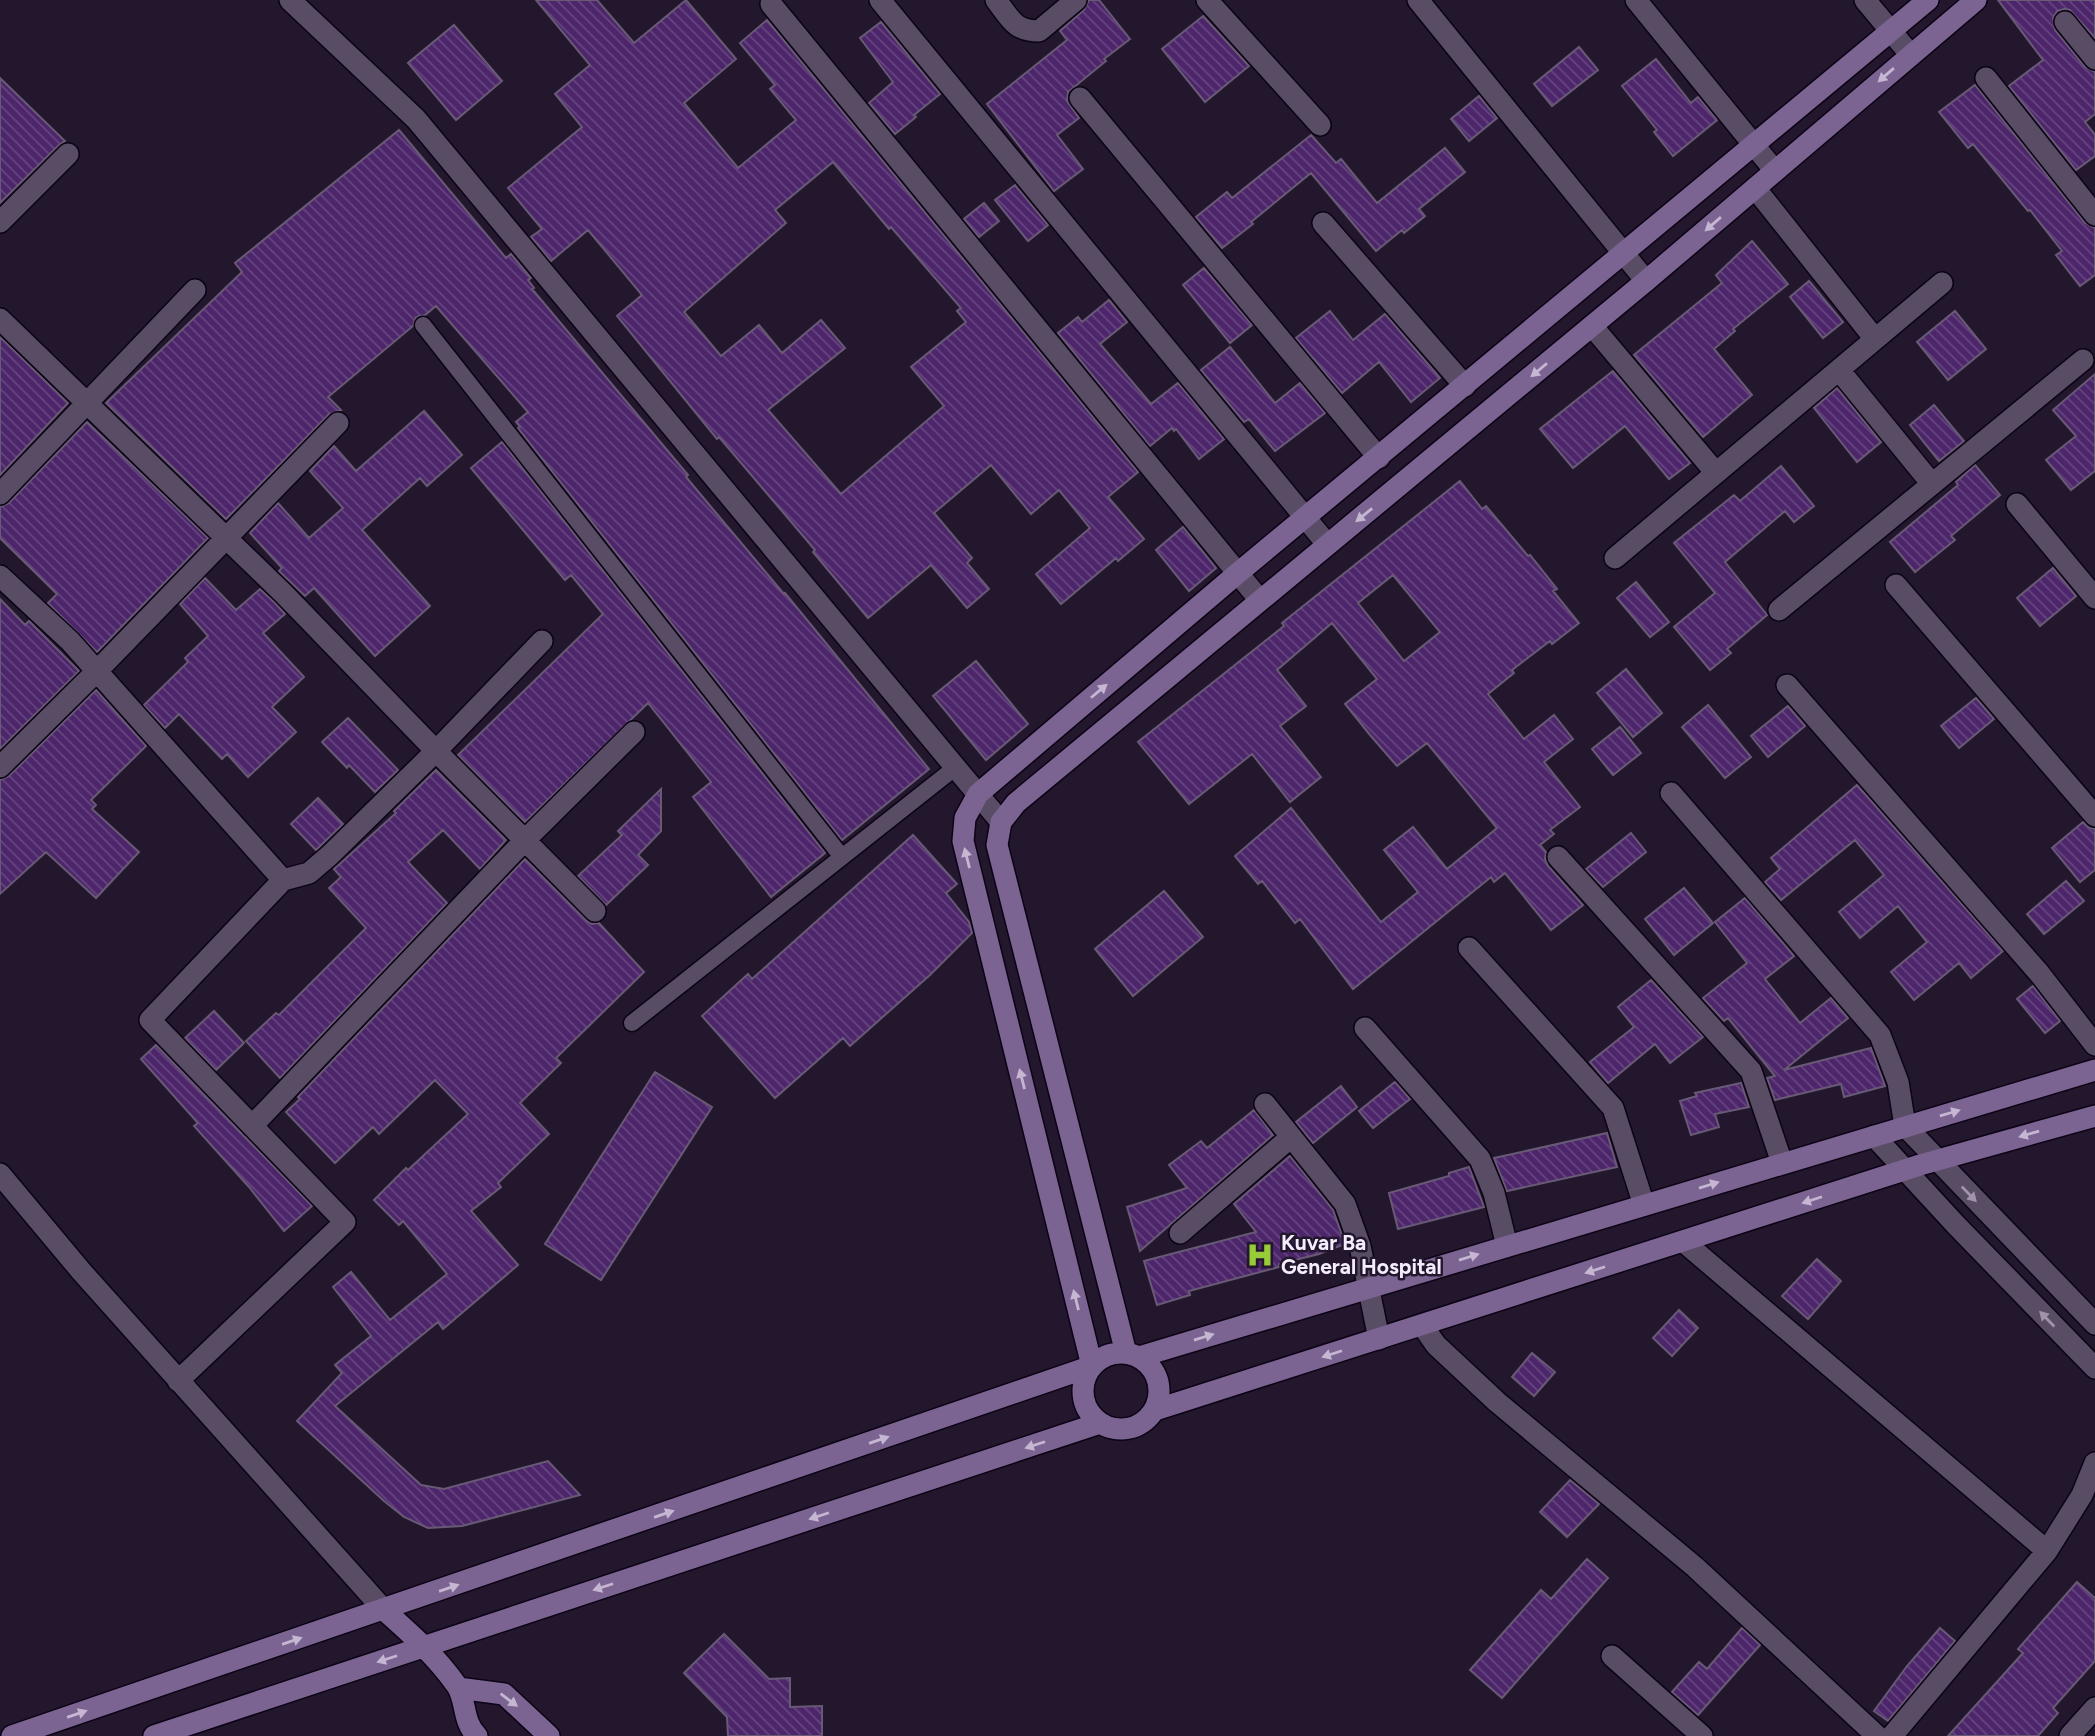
<svg xmlns="http://www.w3.org/2000/svg" width="2095" height="1736" font-family="Figtree,sans-serif">
<defs>
<pattern id="building-back-hatch" width="6" height="6" patternUnits="userSpaceOnUse" patternTransform="scale(1.75)"><rect width="6" height="6" fill="#4c256a"/><path d="M-1 5l2 2M0 0l6 6M5-1l2 2" fill="none" stroke="#664580"/></pattern>
</defs>
<rect width="100%" height="100%" fill="#23172e"/>
<path fill="url(#building-back-hatch)" stroke="#685a75" stroke-width="2" fill-rule="evenodd" d="M536,0H597L634,43L686,0L736,59L684,103L738,168L796,120L770,89L775,85L740,43L767,20L1138,472L1108,497L1144,539L1118,561L1116,558L1061,604L1036,574L1090,528L1059,490L1031,514L991,465L934,513L972,558L967,563L989,589L967,608L931,565L868,618L813,552L815,550L719,437L717,439L617,316L642,295L588,230L551,261L531,237L542,229L508,188L582,127L555,94L590,65ZM833,162L889,229L891,227L961,308L957,311L966,322L911,367L944,406L841,494L768,410L845,348L821,320L782,353L759,325L721,356L684,312L786,223L775,210Z
M1089,0H1099L1130,39L1104,59L1106,61L1068,92L1067,101L1079,118L1057,135L1083,169L1054,191L987,104L1067,40L1060,31L1084,10Z
M1998,0H2095V38L2070,10L2064,9L2057,11L2053,18L2055,30L2085,67L2095,72V114L2085,122L2095,135V156L2076,170L2009,86L2043,60Z
M1203,16L1249,66L1205,102L1162,49Z
M881,22L940,94L914,115L916,117L895,134L869,103L893,82L860,38Z
M454,25L502,81L456,120L408,63Z
M1579,47L1598,70L1552,106L1534,84Z
M1656,59L1691,103L1698,97L1717,120L1673,156L1654,132L1657,130L1622,86Z
M0,78L65,141L59,145L0,203Z
M1975,85L2085,223L2095,228V275L2080,286L2056,255L2062,251L2030,210L2028,211L1973,144L1968,148L1939,112Z
M1479,96L1497,118L1469,141L1451,119Z
M399,130L506,258L511,254L531,278L528,280L534,288L532,289L688,475L686,477L784,594L785,593L929,769L842,840L518,428L520,427L516,422L528,412L436,306L425,315L416,317L413,326L328,397L341,410L329,414L226,519L106,403L242,272L235,263Z
M1311,135L1336,163L1341,159L1377,203L1445,148L1465,172L1419,209L1425,216L1404,233L1402,230L1376,251L1311,173L1251,222L1253,224L1222,248L1196,217L1227,192L1232,198Z
M1015,185L1048,225L1028,241L995,200Z
M984,203L999,221L979,237L964,219Z
M1752,241L1788,284L1733,329L1735,331L1714,349L1752,395L1703,437L1634,355L1722,283L1716,275Z
M1204,268L1252,325L1230,343L1183,285Z
M1809,281L1843,322L1823,338L1790,297Z
M1109,300L1127,322L1100,344L1151,404L1178,383L1224,439L1199,459L1176,429L1174,431L1172,428L1150,446L1058,333L1078,317L1082,322Z
M1330,311L1353,340L1385,314L1440,378L1411,402L1379,362L1342,393L1296,338Z
M1955,311L1986,349L1948,380L1917,342Z
M0,337L68,403L0,475Z
M1230,347L1275,403L1300,383L1325,413L1275,451L1249,419L1244,422L1201,370Z
M1613,371L1690,463L1669,479L1625,426L1573,468L1540,429Z
M2095,374V471L2071,490L2046,460L2076,436L2053,410Z
M1837,388L1881,442L1857,462L1814,408Z
M1934,405L1964,441L1939,461L1910,425Z
M424,411L462,455L427,486L420,478L362,530L430,606L375,656L314,588L305,596L279,571L282,568L250,533L278,503L309,538L343,508L310,471L334,446L356,471Z
M87,422L208,538L97,652L48,603L57,594L0,538V507L9,503Z
M502,442L825,853L771,897L693,797L711,782L648,703L525,822L458,755L603,614L571,575L565,580L471,468Z
M1975,465L2000,495L1951,536L1955,540L1915,572L1890,542L1958,485L1956,482Z
M1781,466L1814,506L1794,522L1785,511L1725,562L1767,615L1727,649L1731,653L1710,670L1674,627L1715,593L1674,543L1734,495L1740,501Z
M1460,481L1482,509L1486,506L1528,556L1530,555L1557,589L1553,591L1579,623L1552,644L1550,641L1512,670L1514,673L1488,694L1524,739L1554,715L1573,739L1544,762L1580,807L1550,830L1554,834L1540,845L1546,852L1545,859L1548,866L1583,905L1551,930L1505,873L1494,882L1491,877L1353,989L1300,919L1295,923L1262,881L1258,884L1235,856L1291,808L1381,922L1418,892L1384,850L1413,827L1447,869L1497,828L1427,743L1397,766L1370,735L1345,704L1377,679L1332,623L1277,670L1306,706L1280,726L1321,777L1290,802L1252,754L1189,804L1138,742L1284,626L1282,623ZM1393,575L1440,632L1404,661L1358,603Z
M1183,527L1216,568L1189,591L1156,550Z
M2053,568L2076,596L2040,626L2017,598Z
M205,578L236,610L260,589L275,603L285,614L263,633L304,677L272,707L296,732L248,777L227,754L222,759L179,714L165,728L144,705L188,662L185,658L208,636L180,604Z
M1636,582L1669,622L1650,637L1617,598Z
M0,599L25,625L29,621L79,671L0,749Z
M976,661L1028,724L986,760L933,696Z
M1626,669L1662,713L1633,737L1597,693Z
M96,690L146,746L91,800L96,805L92,809L139,852L96,898L46,852L0,894V780L9,776Z
M1976,698L1994,719L1959,748L1941,726Z
M1708,705L1751,757L1725,778L1682,727Z
M1788,706L1805,726L1768,757L1751,736Z
M348,718L398,770L375,792L349,765L347,768L322,742Z
M1620,727L1641,753L1613,775L1592,749Z
M436,770L506,840L480,869L443,830L408,862L447,903L280,1078L246,1041L276,1013L279,1015L366,928L329,888L341,877L334,869L396,813L394,811Z
M1857,785L2003,951L1971,978L1959,963L1914,1000L1891,972L1927,942L1898,906L1860,938L1839,912L1884,875L1855,840L1781,900L1765,882L1780,869L1771,858Z
M661,789V831L638,855L648,865L606,905L578,876L622,835L618,831Z
M318,798L343,824L316,850L291,824Z
M2083,822L2090,828L2095,829V870L2080,882L2052,848Z
M1631,833L1646,852L1603,887L1586,869Z
M913,835L957,884L946,893L969,922L972,933L930,975L850,1046L843,1038L775,1098L702,1016L748,974L752,979Z
M525,859L586,920L592,924L599,923L644,972L556,1058L561,1063L520,1103L549,1134L498,1183L501,1187L471,1211L518,1265L443,1329L438,1322L335,1406L421,1485L444,1489L548,1461L580,1495L462,1526L428,1528L404,1517L384,1501L297,1421L342,1373L335,1365L371,1336L333,1287L351,1272L390,1320L447,1274L403,1221L399,1225L374,1200L406,1168L408,1170L468,1114L435,1080L379,1134L373,1127L335,1163L286,1112L300,1099L298,1097Z
M2066,881L2084,901L2044,934L2027,914Z
M1684,888L1713,923L1674,955L1645,919Z
M1164,891L1203,937L1133,996L1095,949Z
M1745,898L1794,956L1765,979L1800,1023L1831,998L1848,1018L1784,1070L1871,1048L1885,1086L1844,1097L1841,1084L1775,1100L1767,1078L1775,1076L1728,1018L1724,1021L1703,998L1747,963L1715,922Z
M1651,980L1703,1037L1670,1063L1655,1044L1608,1083L1590,1062L1634,1027L1618,1007Z
M2033,986L2060,1021L2045,1033L2017,999Z
M214,1011L244,1043L216,1070L185,1038Z
M156,1045L312,1206L284,1231L249,1187L194,1126L198,1123L141,1059Z
M655,1072L712,1107L601,1280L545,1244Z
M1395,1082L1410,1099L1373,1128L1359,1111Z
M1741,1083L1749,1107L1715,1114L1719,1127L1691,1135L1680,1101L1697,1096L1695,1093Z
M1341,1086L1357,1107L1313,1143L1296,1122Z
M1254,1110L1273,1135L1140,1251L1127,1207L1187,1188L1169,1165L1201,1141L1207,1148Z
M1607,1133L1617,1167L1507,1191L1494,1158Z
M1290,1156L1333,1210L1345,1244L1319,1254L1279,1264V1267L1189,1291L1190,1295L1157,1305L1144,1261L1256,1232L1234,1204Z
M1469,1167L1484,1207L1398,1229L1389,1193L1449,1176V1173Z
M1817,1259L1841,1281L1808,1319L1782,1296Z
M1679,1310L1698,1328L1672,1356L1653,1338Z
M1532,1353L1555,1372L1534,1396L1512,1377Z
M1570,1480L1599,1504L1567,1537L1540,1512Z
M1587,1559L1608,1578L1502,1698L1470,1670L1541,1590L1551,1599Z
M2077,1582L2095,1598V1661L2053,1708L2058,1713L2038,1736H1948L2023,1653L2018,1649Z
M1742,1628L1760,1645L1698,1715L1672,1692L1699,1662L1707,1669Z
M1940,1628L1955,1641L1888,1721L1874,1711L1907,1666Z
M724,1634L769,1679L790,1678V1707L822,1706V1736H728L727,1717L684,1673Z"/>
<g fill="none" stroke-linecap="round" stroke-linejoin="round">
<g stroke="#0c0315" stroke-width="19">
<path id="lane" d="M423,325L842,857
M632,1023L956,767"/>
</g>
<g stroke="#0c0315" stroke-width="24">
<path id="street" d="M290,0L416,119L1001,822
M880,0L1327,544
M996,0C1010,18 1014,31 1039,31L1076,0
M1207,0L1320,125
M1418,0L1646,281
M1636,0L1775,171
M1865,0L1910,54
M771,4L1259,599
M2065,22L2095,59
M1986,78L2095,215
M1080,98L1379,458
M1755,188L1875,339
M0,222L68,154
M1323,223L1465,386
M0,319L284,594L436,751L595,911
M1592,326L1716,473
M1839,370L1932,484
M0,494L195,290
M2017,504L2095,598
M1615,558L1942,283
M0,576L70,641L283,880L150,1020L345,1222L178,1381
M1896,585L2095,816
M1779,610L2083,360
M1787,685L2039,973L2095,1045
M0,767L96,672L338,423
M1671,793L1880,1035L1898,1082L1905,1126L2095,1324
M1558,857L1751,1071L1782,1163
M283,880L309,873L330,855L436,751L542,641
M1469,948L1613,1108L1644,1205
M1365,1028L1480,1159L1494,1193L1507,1246
M1265,1104L1345,1204L1360,1246L1379,1339
M252,1126L525,840L634,732
M1874,1136L1956,1225L2095,1368
M0,1174L81,1271L384,1610
M1180,1233L1291,1137
M1684,1242L2047,1551
M1422,1325L1436,1345L1497,1402L1695,1567L1877,1736
M1612,1656L1702,1736
M1892,1736L2047,1551L2082,1495L2095,1463
M2070,1736L2095,1708"/>
</g>
<g stroke="#0c0315" stroke-width="24">
<path id="secondary" d="M1083 1391a38 38 0 1 1 76 0a38 38 0 1 1-76 0Z
M1126,1353L997,845L1001,822L1016,803L1646,281L1976,0
M1139,1357L2095,1070
M1155,1410L1920,1165L2095,1116
M384,1610C410,1633 437,1657 457,1686C467,1702 462,1721 477,1736
M458,1688L504,1694L549,1736
M12,1736L1092,1366L963,841L965,818L978,794L1238,573L1928,0
M154,1736L1100,1423"/>
</g>
<use href="#lane" stroke="#594c65" stroke-width="16"/>
<use href="#street" stroke="#594c65" stroke-width="21"/>
<use href="#secondary" stroke="#7c6492" stroke-width="21"/>
</g>
<defs><path id="oneway-solid" d="M-6-.8H1V-3.2L6.5 0L1 3.2V.8H-6Z" transform="scale(1.75)"/></defs>
<g fill="#c5b6d2">
<use href="#oneway-solid" transform="translate(1886 75) rotate(139)"/>
<use href="#oneway-solid" transform="translate(1713 224) rotate(139)"/>
<use href="#oneway-solid" transform="translate(1539 370) rotate(140)"/>
<use href="#oneway-solid" transform="translate(1364 515) rotate(141)"/>
<use href="#oneway-solid" transform="translate(1099 691) rotate(-40)"/>
<use href="#oneway-solid" transform="translate(967 858) rotate(-104)"/>
<use href="#oneway-solid" transform="translate(1022 1079) rotate(-104)"/>
<use href="#oneway-solid" transform="translate(1950 1113) rotate(-16)"/>
<use href="#oneway-solid" transform="translate(2029 1134) rotate(164)"/>
<use href="#oneway-solid" transform="translate(1709 1185) rotate(-17)"/>
<use href="#oneway-solid" transform="translate(1812 1200) rotate(162)"/>
<use href="#oneway-solid" transform="translate(1469 1257) rotate(-17)"/>
<use href="#oneway-solid" transform="translate(1595 1270) rotate(162)"/>
<use href="#oneway-solid" transform="translate(1076 1300) rotate(-104)"/>
<use href="#oneway-solid" transform="translate(1204 1337) rotate(-17)"/>
<use href="#oneway-solid" transform="translate(1332 1354) rotate(162)"/>
<use href="#oneway-solid" transform="translate(879 1440) rotate(-19)"/>
<use href="#oneway-solid" transform="translate(1035 1445) rotate(162)"/>
<use href="#oneway-solid" transform="translate(664 1514) rotate(-19)"/>
<use href="#oneway-solid" transform="translate(819 1516) rotate(162)"/>
<use href="#oneway-solid" transform="translate(603 1587) rotate(162)"/>
<use href="#oneway-solid" transform="translate(449 1588) rotate(-19)"/>
<use href="#oneway-solid" transform="translate(292 1641) rotate(-19)"/>
<use href="#oneway-solid" transform="translate(387 1659) rotate(162)"/>
<use href="#oneway-solid" transform="translate(509 1700) rotate(37)"/>
<use href="#oneway-solid" transform="translate(77 1714) rotate(-19)"/>
</g>
<g fill="#9f94a9">
<use href="#oneway-solid" transform="translate(1969 1194) rotate(46)"/>
<use href="#oneway-solid" transform="translate(2047 1319) rotate(-134)"/>
</g>
<defs>
<g id="hospital-bare" transform="scale(2.1)"><path d="M-5-5h3v3.5h4V-5h3V5h-3V1.5h-4V5h-3Z" fill="#98cb38" stroke="#23172e" stroke-width="2.5" paint-order="stroke"/></g>
</defs>
<g fill-rule="evenodd">
<use href="#hospital-bare" x="1260" y="1255"/>
</g>
<g text-anchor="middle" stroke-width="5" stroke-linejoin="round" paint-order="stroke">
<g font-size="21" font-weight="bold" fill="#f5edfd" stroke="#23172e" text-anchor="start">
<text x="1281" y="1250">Kuvar Ba<tspan x="1281" dy="24">General Hospital</tspan></text>
</g>
</g>
</svg>
